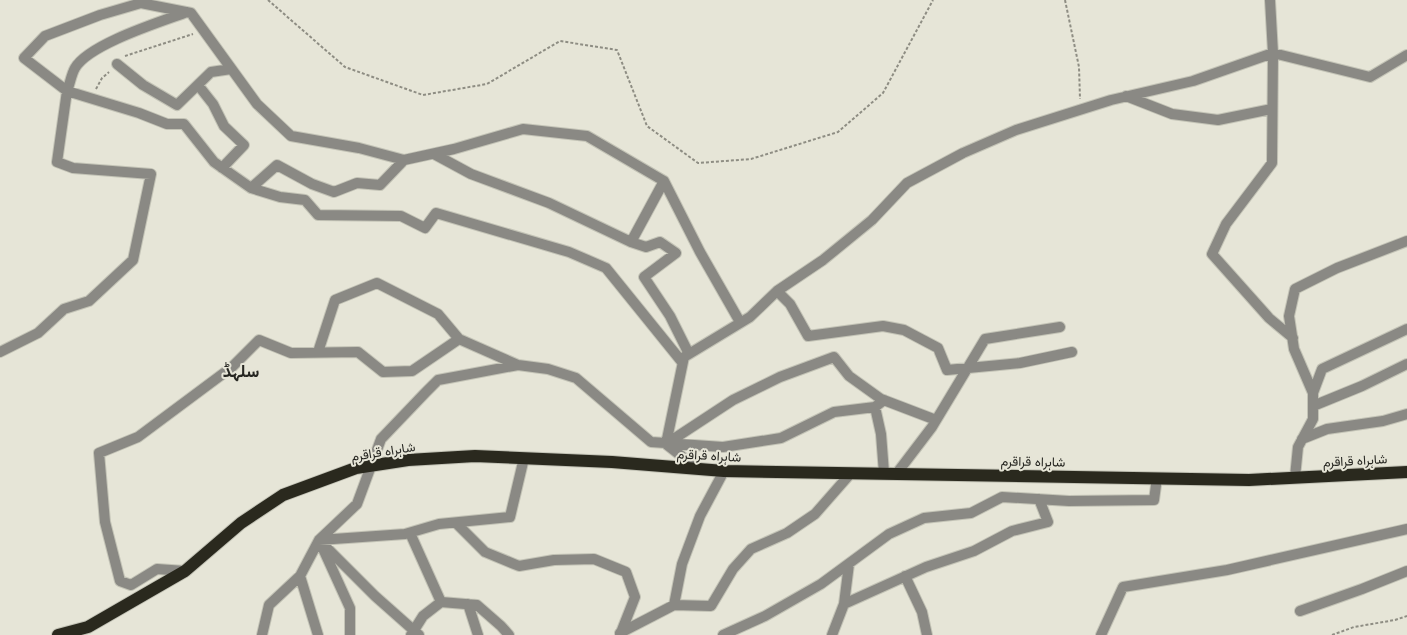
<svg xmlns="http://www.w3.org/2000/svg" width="1407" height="635" font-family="'Fira Sans',Vazirmatn,sans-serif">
<rect width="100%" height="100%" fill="#e6e5d7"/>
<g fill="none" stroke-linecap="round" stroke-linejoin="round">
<g stroke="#c3c3b6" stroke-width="12">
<path id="minor" d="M1270,0L1273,53L1272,163L1226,224L1212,254L1269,318L1293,338
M187,12C160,22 89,44 75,68C71,75 70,84 67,91L139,113L167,124H184L214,162L251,188L277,165L312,184L334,192L357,183L380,185L404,160
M117,64L143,85L177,105L211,72L231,69
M198,85L213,104L224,126L244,145L222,168
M1126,96L1172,114L1218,120L1272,109
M434,154L471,174L549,203L631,242
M664,181L631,242L646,247L660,242L676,253L644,277L670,316L689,354
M251,188L280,197L305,200L318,215L401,216L425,228L436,213L569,252L606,268L682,362
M777,291L790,304L808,336L883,326L904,330L938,348L947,370L1020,363L1072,352
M0,352L38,333L64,309L89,301L133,260L151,174L73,168L57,162L67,91L24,58L45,36L100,15L141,3L191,13L257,104L291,136L359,148L404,160L454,149L523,129L587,136L664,181L700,252L740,322
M318,352L335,300L377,283L438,314L459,339
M1313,393L1322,369L1407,329
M1313,406L1362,386L1407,364
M875,407L881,434L884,473
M1302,439L1327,429L1383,421L1407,414
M666,444L733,400L780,377L834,357L849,376L881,399L936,420
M698,469L666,444L684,357L750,317L777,291L823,260L872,220L907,183L963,153L1016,130L1111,100L1193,81L1273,53L1370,77L1407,55
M897,473L932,427L985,339L1060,327
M1295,477L1298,447L1313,419V393L1294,349L1289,316L1295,289L1337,268L1407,241
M456,523L485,552L519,566L554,560L594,559L626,572L635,597L620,635
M410,533L441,602
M325,546L375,596L419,635
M185,571L157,569L131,585L120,581L105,522L99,453L138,437L232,367L259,340L291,353L358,352L383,372L412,371L459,339L518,365L548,369L576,378L651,442L723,447L781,438L834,412L875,407L884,400
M905,576L922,612L927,635
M468,604L478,635
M844,604L926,567L974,551L1012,531L1048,522L1039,499
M674,605L711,606L733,569L751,549L787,533L815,514L851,473
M1300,611L1362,589L1407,571
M620,633L674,605L682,564L700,516L724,471
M262,635L269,605L300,576
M318,635L300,576L319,540L357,504L381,439L426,392L438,380L518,365
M350,635V608L319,540L405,534L439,524L510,517L524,458
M411,635L423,616L441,602L477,605L501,626L509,635
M723,635L765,616L821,584L889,534L924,518L971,513L1002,497L1069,501L1154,500L1157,478
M832,635L844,604L849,564
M1101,635L1123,587L1227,570L1407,529"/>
</g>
<g stroke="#c3c3b6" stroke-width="14">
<path id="highway" d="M58,635L88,627L185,571L241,523L283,495L356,468L408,460L475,456L612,462L724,471L1249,480L1407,472"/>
</g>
<path stroke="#8e8d83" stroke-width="2" stroke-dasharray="3 2" stroke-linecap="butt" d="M268,0L345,67L423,95L487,84L560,41L617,50L647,126L698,163L751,159L838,132L883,93L933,0
M1065,0L1079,67L1080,99
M125,56L193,34
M96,89L102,78L109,72
M1332,635L1354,627L1395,620L1407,616"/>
<use href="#minor" stroke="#8a8984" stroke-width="10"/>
<use href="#highway" stroke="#2a291e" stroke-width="12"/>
</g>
<g text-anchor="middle" stroke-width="4" stroke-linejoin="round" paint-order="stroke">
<g font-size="13" fill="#262621" stroke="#e6e5d7">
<text transform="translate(383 451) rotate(-9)" y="5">شاہراہ قراقرم</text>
<text transform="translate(709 455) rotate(3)" y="5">شاہراہ قراقرم</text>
<text transform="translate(1355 460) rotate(-3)" y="5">شاہراہ قراقرم</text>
<text transform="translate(1033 461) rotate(1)" y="5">شاہراہ قراقرم</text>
</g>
<g font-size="17" font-weight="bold" fill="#262621" stroke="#e6e5d7">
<text x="241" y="377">سلہڈ</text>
</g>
</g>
</svg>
